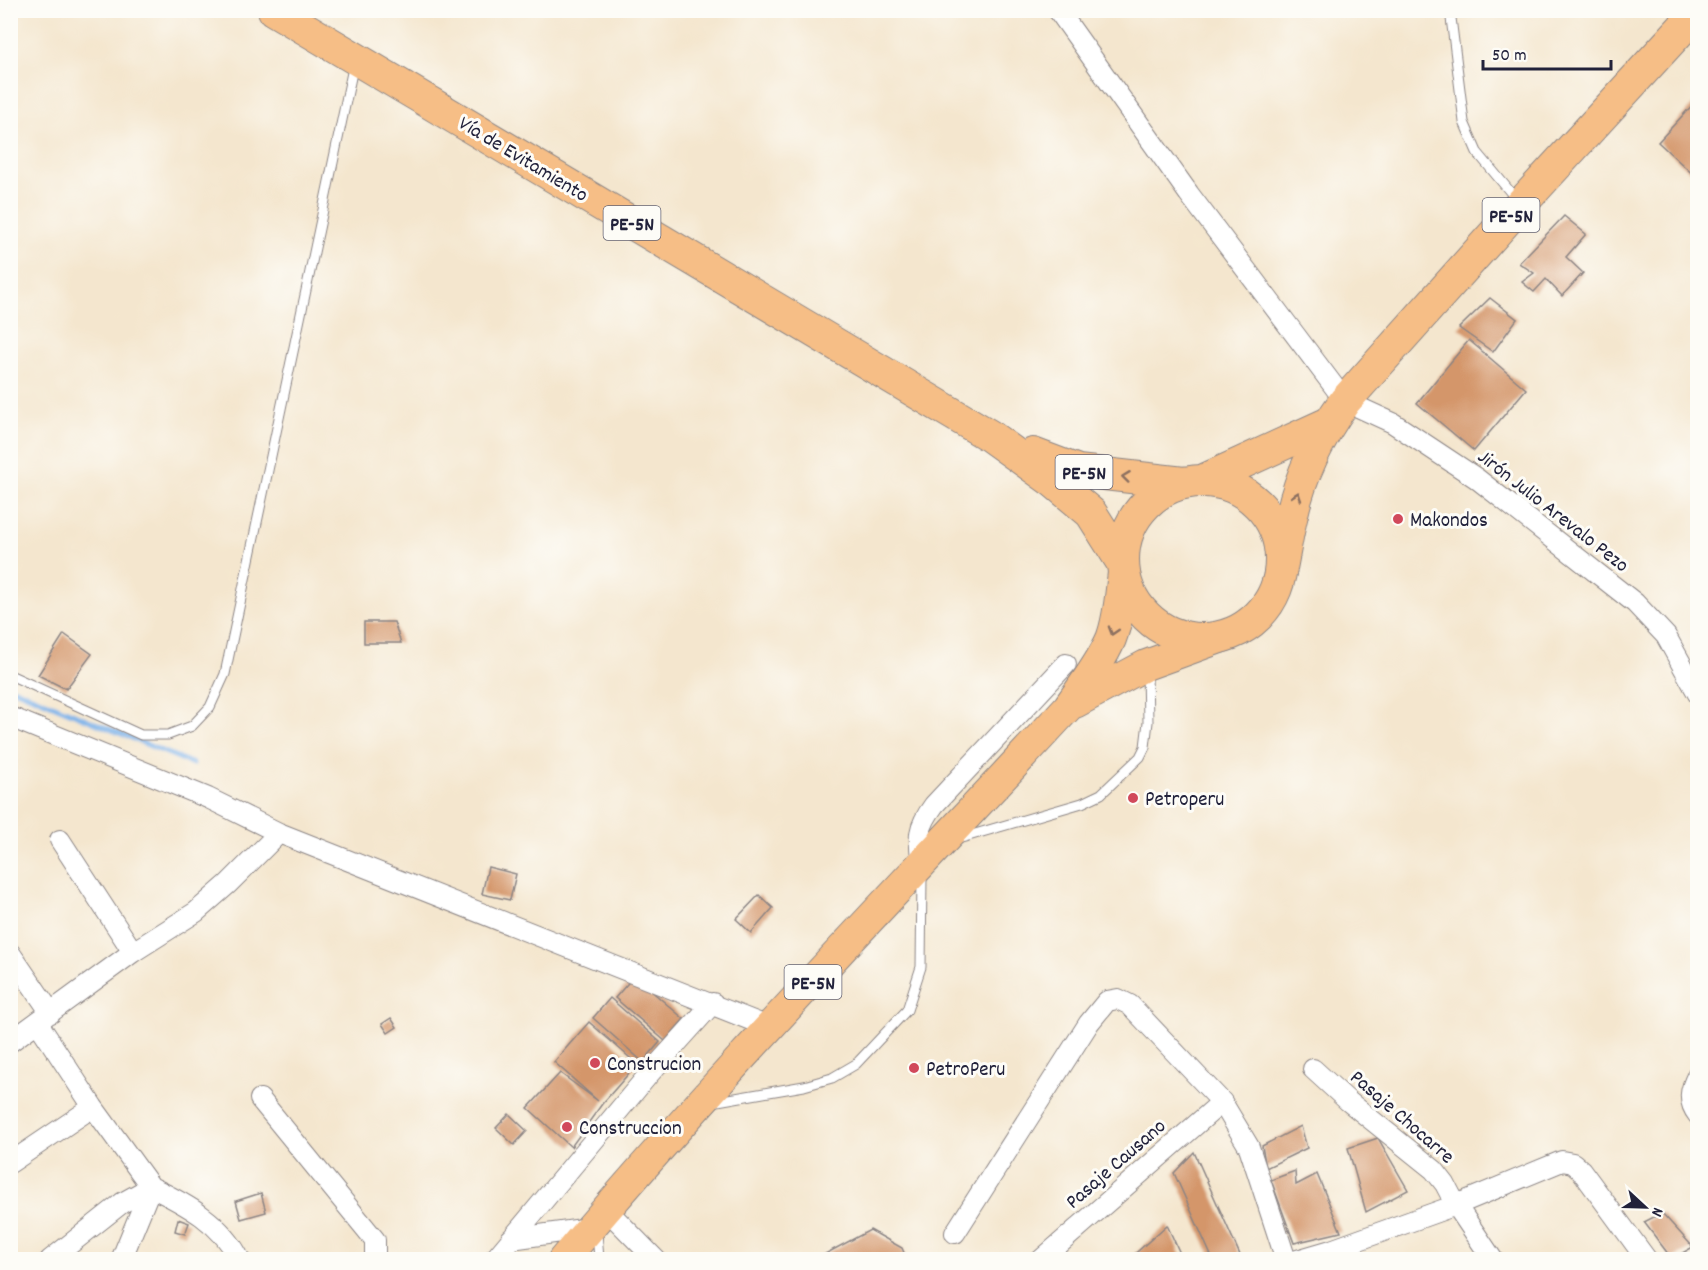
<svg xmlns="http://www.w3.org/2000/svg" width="1708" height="1270" font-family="Dekko,sans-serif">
<rect width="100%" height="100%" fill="#fdfcf7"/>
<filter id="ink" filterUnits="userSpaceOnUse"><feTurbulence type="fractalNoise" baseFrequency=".0167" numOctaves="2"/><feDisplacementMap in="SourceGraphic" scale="12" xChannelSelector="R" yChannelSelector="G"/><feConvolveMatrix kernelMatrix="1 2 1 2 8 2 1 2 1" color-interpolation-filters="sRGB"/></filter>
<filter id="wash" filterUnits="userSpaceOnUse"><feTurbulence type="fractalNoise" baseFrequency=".008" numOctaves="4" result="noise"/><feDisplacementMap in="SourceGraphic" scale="24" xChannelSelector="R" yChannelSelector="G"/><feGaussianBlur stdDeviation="1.35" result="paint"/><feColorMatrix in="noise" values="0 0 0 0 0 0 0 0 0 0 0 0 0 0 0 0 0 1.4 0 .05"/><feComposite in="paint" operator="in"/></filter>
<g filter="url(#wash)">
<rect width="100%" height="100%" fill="#f4e6ce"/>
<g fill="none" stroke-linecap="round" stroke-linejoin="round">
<path stroke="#7ab1e9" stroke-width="5" d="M10,687L193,764"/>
</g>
<g id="blocks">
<path fill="#d4966a" d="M1698,99V179L1658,142Z
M1564,216L1586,234L1566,257L1583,273L1562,296L1546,279L1534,292L1522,282L1534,273L1519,263Z
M1490,298L1517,319L1493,352L1459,328Z
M1469,340L1526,389L1474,451L1417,403Z
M364,622H394L401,643H364Z
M64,634L92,654L66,689L38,675Z
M488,867L516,874L510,900L482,894Z
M759,895L773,908L751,933L736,919Z
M634,976L684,1019L665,1041L615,998Z
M610,998L660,1042L643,1062L593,1018Z
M391,1018L397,1027L388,1033L382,1024Z
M589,1022L637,1064L602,1104L571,1147L528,1108L560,1073L598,1101L554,1062Z
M509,1114L527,1131L514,1145L496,1128Z
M1301,1126L1307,1148L1266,1168L1262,1146Z
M1378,1138L1408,1190L1366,1212L1348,1148Z
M1194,1152L1240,1255L1229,1260H1213L1174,1173Z
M1295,1171L1296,1185L1317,1174L1341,1232L1294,1243L1271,1180Z
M261,1193L266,1212L241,1219L236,1201Z
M1662,1213L1693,1247L1672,1259L1644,1222Z
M178,1219L189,1223L185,1234L175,1231Z
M1167,1225L1183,1260H1128Z
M870,1230L902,1248L907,1260H814Z"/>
</g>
</g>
<g filter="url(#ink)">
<use href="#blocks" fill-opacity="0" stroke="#8b8484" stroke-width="1.5"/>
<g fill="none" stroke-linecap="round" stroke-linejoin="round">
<g stroke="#8b8484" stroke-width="11">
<path id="service" d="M1450,10L1464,122L1477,152L1517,200
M10,675L141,735H168L192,726L210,707L225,674L354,63
M958,839L1082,803L1101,794L1140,757L1145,747L1148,722L1147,671
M712,1102L804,1086L832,1078L856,1064L907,1010L921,967L922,876
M597,1232L599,1260"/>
</g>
<g stroke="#8b8484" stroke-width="22">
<path id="minor" d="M1058,10L1189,194L1345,401L1393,423L1476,478L1635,603L1666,636L1698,694
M10,717L208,798L279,833L771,1028
M60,840L133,952
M922,865C918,837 917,828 934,805L1066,664
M10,953L51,1013
M38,1023L93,1107L151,1187L121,1260
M10,1042L133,952L196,912L228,884L279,833
M1313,1069L1348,1101L1434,1170L1445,1184L1456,1205L1493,1260
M1698,1074C1690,1089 1687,1101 1698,1115
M260,1099L375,1240V1260
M10,1163L93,1107
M606,1209L656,1260
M955,1233L1089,1023L1107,1001L1118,999L1130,1005L1222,1102L1249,1147L1286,1260
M511,1239L590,1228
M50,1260L122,1203L151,1187C186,1204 222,1223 240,1260
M494,1260L650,1073L713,1003
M1041,1260L1222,1102
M1297,1260L1331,1250L1456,1205L1562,1161L1573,1163L1581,1170L1647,1260"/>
</g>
<g stroke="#8b8484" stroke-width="32">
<path id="primary" d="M1075,703L1146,665L1231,634
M563,1260C724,1069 899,890 1068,707C1083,685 1100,664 1111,639C1119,618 1120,595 1123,573"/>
</g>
<g stroke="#8b8484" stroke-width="34">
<path id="trunk" d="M274,10L990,436L1054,482L1091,513L1122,562
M1033,454L1078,471L1184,483
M1202,481L1329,423
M1123 560a79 79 0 1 1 158 0a79 79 0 1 1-158 0Z
M1280,573C1284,554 1287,534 1292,514C1301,474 1321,434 1345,401L1521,204L1698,11"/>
</g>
<use href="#service" stroke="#fff" stroke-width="9"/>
<use href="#minor" stroke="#fff" stroke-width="20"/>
<use href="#primary" stroke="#f6be86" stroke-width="30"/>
<use href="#trunk" stroke="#f6be86" stroke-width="32"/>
</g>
<defs><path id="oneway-chevron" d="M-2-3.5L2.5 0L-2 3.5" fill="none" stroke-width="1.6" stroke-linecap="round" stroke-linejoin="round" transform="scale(1.5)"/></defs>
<g stroke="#8c7060">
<use href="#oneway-chevron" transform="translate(1126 477) rotate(-173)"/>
<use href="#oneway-chevron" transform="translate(1297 496) rotate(-71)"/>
<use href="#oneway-chevron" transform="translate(1113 631) rotate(107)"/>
</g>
</g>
<g fill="#d1495b" stroke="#fdfcf7" stroke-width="2">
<circle cx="1398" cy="519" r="6"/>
<circle cx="1133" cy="798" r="6"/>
<circle cx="595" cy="1063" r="6"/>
<circle cx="914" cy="1068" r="6"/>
<circle cx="567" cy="1127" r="6"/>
</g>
<g text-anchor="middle" stroke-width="6" stroke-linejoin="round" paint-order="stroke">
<g fill="#fdfcf7" stroke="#646373" stroke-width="1.5">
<rect x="1482.5" y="198" width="57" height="34" rx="4.5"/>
<rect x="603.5" y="206" width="57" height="34" rx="4.5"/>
<rect x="1055.5" y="455" width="57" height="34" rx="4.5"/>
<rect x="784.5" y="965" width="57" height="34" rx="4.5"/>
</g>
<g font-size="20" font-weight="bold" fill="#22223b">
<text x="1511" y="222">PE-5N</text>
<text x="632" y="230">PE-5N</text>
<text x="1084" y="479">PE-5N</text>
<text x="813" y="989">PE-5N</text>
</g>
<g font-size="21" fill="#22223b" stroke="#fdfcf7">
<text transform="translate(524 158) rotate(31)" y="7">Vía de Evitamiento</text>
<text transform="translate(1554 510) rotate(38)" y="7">Jirón Julio Arevalo Pezo</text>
<text transform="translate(1403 1116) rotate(41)" y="7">Pasaje Chocarre</text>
<text transform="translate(1115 1163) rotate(-41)" y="7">Pasaje Causano</text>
</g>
<g font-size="21" fill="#22223b" stroke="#fdfcf7" text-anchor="start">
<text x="1410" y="526">Makondos</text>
<text x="1145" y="805">Petroperu</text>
<text x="607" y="1070">Construcion</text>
<text x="926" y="1075">PetroPeru</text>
<text x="579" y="1134">Construccion</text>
</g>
</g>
<rect width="1708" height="1270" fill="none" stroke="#fdfcf7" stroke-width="36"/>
<g transform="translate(1645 1207) rotate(112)" stroke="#fdfcf7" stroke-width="4.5" paint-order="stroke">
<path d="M0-4.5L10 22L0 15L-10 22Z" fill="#22223b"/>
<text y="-9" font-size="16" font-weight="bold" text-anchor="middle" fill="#22223b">N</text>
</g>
<path d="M1483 60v9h128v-9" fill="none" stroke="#22223b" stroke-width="3"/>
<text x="1492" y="60" font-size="18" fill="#22223b" stroke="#fdfcf7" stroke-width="4.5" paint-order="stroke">50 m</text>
</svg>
